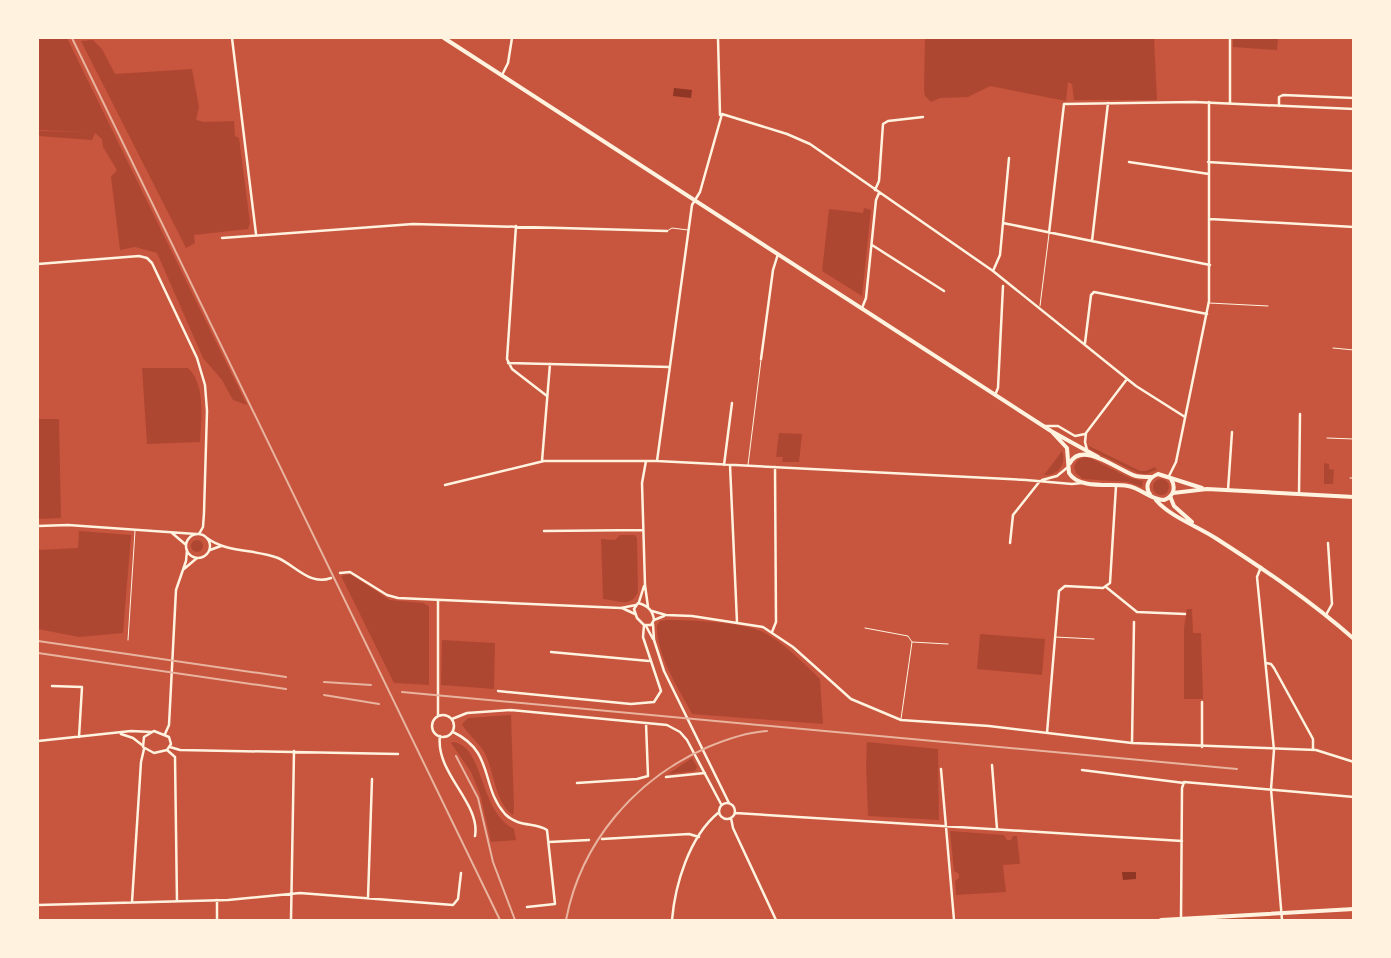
<svg xmlns="http://www.w3.org/2000/svg" width="1391" height="958" font-family="'DejaVu Sans',sans-serif">
<rect width="100%" height="100%" fill="#c8553d"/>
<path fill="#ae4732" d="M38,38H67L247,405L233,400L222,380L203,358L157,253L135,247L120,250L111,177L117,170L103,147L102,139L95,133L92,140L38,136V131L88,132L38,130Z
M925,38H1154L1157,100H1074L1072,84L1068,82L1066,101L990,86L968,97L940,98L931,102L925,96L924,90Z
M1233,38H1278L1277,50L1233,47Z
M93,40L102,49L115,74L192,69L199,107L196,120L204,122L234,121L235,136L239,138L250,223L248,229L194,235L195,243L186,248L81,41Z
M864,208L871,210L862,296L822,271L829,209L863,213Z
M142,368H188C206,384 201,420 200,442L147,444Z
M38,419H59L61,518L38,519Z
M779,433L802,434L799,462H782L783,457H776Z
M1087,445L1140,471H1146L1155,467L1157,470L1145,474L1138,473L1091,450Z
M1062,451C1067,464 1058,476 1044,475Z
M1084,457L1090,458L1130,478L1143,481L1142,487L1128,482L1083,479L1076,473L1074,466L1078,460Z
M1324,463L1329,464V469L1334,470L1333,484H1324Z
M1153 487a8 8 0 1 1 16 0a8 8 0 1 1-16 0Z
M79,531L131,535L123,633L79,637L38,629V550L78,548Z
M620,535H635L637,538L638,592C630,609 617,600 603,599L601,539L615,540Z
M191 546a6 6 0 1 1 12 0a6 6 0 1 1-12 0Z
M350,574L390,600L423,603L429,606V685L394,683L341,576Z
M1187,609H1192L1193,633H1201L1203,699H1184V628Z
M666,620C690,620 742,622 763,632C785,643 803,663 820,679L823,724L692,714C679,688 657,658 657,626L660,621Z
M980,634L1045,639L1042,675L977,669Z
M442,640L495,643L494,689L441,685Z
M511,715L514,808L513,815C497,805 494,775 487,758C482,744 468,736 462,724L468,718Z
M453,742C485,746 478,811 514,829L516,840L491,842L480,794L471,772L451,743Z
M867,742L938,749L939,820L868,816L866,764Z
M692,758L697,767L695,771L668,774Z
M950,831L1004,835L1007,840H1011L1013,836H1017L1020,864L1003,865L1006,892L956,895L955,881L959,878V874L954,871Z"/>
<path fill="#8f3625" d="M674,88L692,90L691,98L673,96Z
M1122,872H1136V879L1123,880Z"/>
<g fill="none" stroke-linecap="round" stroke-linejoin="round">
<path stroke="#fff3e0" stroke-width="1" d="M667,231L672,228L688,230
M1209,303L1268,306
M1040,306L1049,234
M1333,348L1354,350
M1327,438L1354,439
M748,465L761,360
M1350,478H1354
M865,628L908,636L912,642
M1055,637L1094,639
M128,640L135,531
M901,719L912,642L948,644"/>
<path stroke="#fff3e0" stroke-width="2.5" d="M232,38L256,234
M718,38L720,115
M1230,38V103
M502,75L508,63L512,38
M1279,106V97L1283,95L1354,98
M1129,162L1209,174
M1208,162L1354,171
M875,190L879,181L883,124L888,121L923,117
M1210,219L1354,227
M1003,223L1210,265
M516,226L507,359L512,369L547,396
M1049,233L1064,104L1194,102L1354,109
M222,238L413,224L667,231
M1092,241L1108,103
M872,245L944,291
M38,264L139,256L147,258L152,263L197,358L205,385L207,411L204,513L203,527L199,534
M993,271L1000,255L1009,158
M862,308L866,298L876,200L879,193
M1085,343L1091,295L1094,292L1207,314
M761,359L773,270L778,254
M508,363L670,367
M995,395L998,388L1003,286
M1044,426H1058L1075,436L1085,434
M1087,450L1085,442L1086,433L1127,379
M542,461L550,364
M646,461L642,483L645,585L648,607
M657,461L692,205L700,192L722,114L787,134L810,144L993,271L1136,386L1185,417
M724,465L732,403
M730,465L737,622
M1169,476L1176,462L1209,301V102
M1042,480L1057,476L1068,467
M445,485L544,461H657L1026,480L1072,484L1082,483
M1228,490L1232,432
M1299,494L1300,414
M38,526L68,525L196,534
M544,531L643,530
M172,533L185,544
M186 546a12 12 0 1 1 24 0a12 12 0 1 1-24 0Z
M207,538C227,553 255,549 278,558C296,566 310,586 331,578
M1010,543L1013,515L1040,481
M210,550L221,546
M1261,567L1257,577L1274,750L1271,789L1282,920
M184,569L197,558
M340,573L350,572L387,595L398,598L621,608L636,605
M1106,587L1137,612L1185,614
M438,600V716
M639,602L644,586
M638,603C647,605 653,611 654,620L651,625H644L637,618L634,609Z
M622,608L635,614
M652,611L666,615L692,616L763,627L793,647L851,699L901,720L989,726L1132,743L1316,750L1354,762
M1326,615L1332,604L1328,543
M654,620L664,616
M653,624L654,640L664,671L729,803
M646,626L653,639
M772,632L776,622L775,467
M551,652L649,661
M1266,663L1271,664L1274,668L1313,739V750
M52,686L82,687L79,737
M498,691L631,704L654,702L661,691L643,637L644,625
M1202,702V747
M432 726a11 11 0 1 1 22 0a11 11 0 1 1-22 0Z
M452,719L467,713L511,710L667,725L680,732L687,740L721,804
M154,731L169,737L171,744L167,750L154,753L143,747L144,737Z
M453,732C495,752 480,786 505,814C519,828 535,822 547,830L555,904L527,907
M1047,733L1059,591L1065,586L1103,588L1110,583L1116,486
M121,734L133,738L142,745
M165,734L169,725L176,590L186,561L187,550
M440,736C435,773 481,803 475,836
M38,741L131,731L152,732
M1132,743L1134,622
M170,747L180,750L398,754
M167,750L175,757L177,901
M992,765L997,829
M941,769L954,920
M1082,770L1184,783
M666,777L705,773
M577,783L637,779L648,776L646,723
M719 811a8 8 0 1 1 16 0a8 8 0 1 1-16 0Z
M735,813L1182,841
M731,818L733,828L776,920
M602,839L689,834L699,837
M549,842L589,840
M368,898L372,779
M132,902L141,762L144,749
M38,905L228,900L300,893L453,905L458,899L461,873
M1181,919L1182,788L1184,782L1354,797
M217,920V900
M291,920L294,751
M672,920C675,885 689,837 718,813"/>
<path stroke="#fff3e0" stroke-width="4" d="M1161,920L1354,909"/>
<path stroke="#fff3e0" stroke-width="4" d="M444,38L1051,431L1098,457
M1053,433L1067,448L1069,473C1079,490 1112,483 1128,486C1141,488 1150,500 1164,500C1174,497 1176,487 1171,479
M1070,463C1082,440 1119,471 1136,476C1141,477 1146,477 1151,477
M1173,493L1207,489L1354,497
M1151,496C1144,487 1148,478 1158,474L1202,488
M1170,496L1174,506L1192,522
M1156,500C1169,516 1199,527 1217,539C1265,570 1311,601 1354,639"/>
<path stroke="#e9b49f" stroke-width="2" d="M72,38L500,920
M38,641L286,677
M38,653L286,689
M324,682L371,685
M402,692L1237,769
M324,695L379,704
M456,756L478,798L493,862L515,920
M566,920C581,842 635,779 708,747C727,739 746,732 767,731"/>
</g>
<rect width="1391" height="958" fill="none" stroke="#fff3e0" stroke-width="78"/>
</svg>
